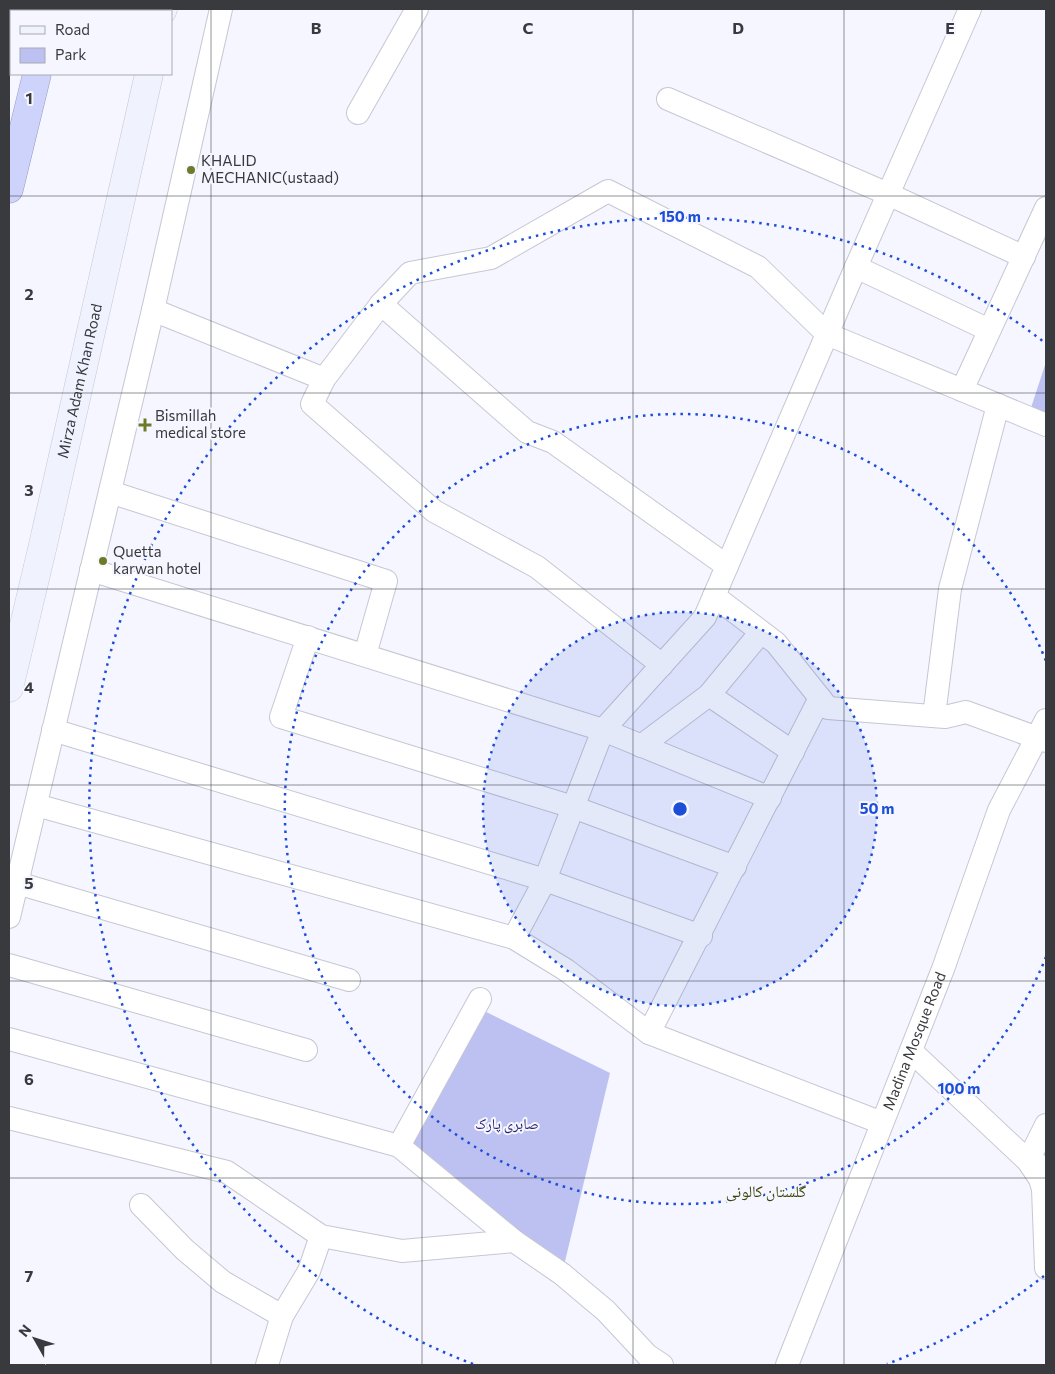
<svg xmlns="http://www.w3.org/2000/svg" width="1055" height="1374" font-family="Commissioner,'Noto Naskh Arabic',sans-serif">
<rect width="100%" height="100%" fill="#f5f6ff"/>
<path fill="#bcc1f2" d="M1046,362V428L1027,420Z
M470,1004L610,1073L562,1274L391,1150Z"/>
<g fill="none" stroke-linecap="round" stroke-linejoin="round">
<g stroke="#c6c7d2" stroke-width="24">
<g id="minor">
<path d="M668,99L888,194L1024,257"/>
<path d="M358,113L417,9"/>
<path d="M856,267L989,330"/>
<path d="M381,304L410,273L491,258L608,191L758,267L827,334L1046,425"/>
<path d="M153,310L324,379L312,404L434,511L537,567L662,665"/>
<path d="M324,379L381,304L527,432L553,442L727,566"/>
<path d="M962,390L1046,208"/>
<path d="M110,492L386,581L365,655"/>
<path d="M91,570L603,730L770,798"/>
<path d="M714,596L776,643L828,708L945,717L966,712L1046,741"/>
<path d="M308,637L281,717L573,807L735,867"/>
<path d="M709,695L793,752"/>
<path d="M934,716L950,589L998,405"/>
<path d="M53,730L545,880L701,936"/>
<path d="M641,746L709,695L761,632"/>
<path d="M36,805L514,938L566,970L649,1033L882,1123"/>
<path d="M17,883L349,980"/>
<path d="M9,917L153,310L221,9"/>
<path d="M514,938L545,880L603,730L705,617L856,267L970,9"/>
<path d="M9,965L306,1050"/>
<path d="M649,1033L820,698"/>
<path d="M9,1039L399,1146L514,1241L562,1274L606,1311L647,1355L662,1365"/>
<path d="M911,1051L1028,1161L1040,1179L1043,1189L1046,1268"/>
<path d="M9,1118L227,1172L321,1236L402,1251L514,1241"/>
<path d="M399,1146L480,999"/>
<path d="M1041,1166L1028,1161L1046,1125"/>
<path d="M141,1205L185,1250L223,1282L282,1316"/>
<path d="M267,1365L282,1316L309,1271L321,1236"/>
<path id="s1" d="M787,1365L943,969L999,810L1046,720"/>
</g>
</g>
<g stroke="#c6c7d2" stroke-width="29">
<g id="secondary">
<path d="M162,11L163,9"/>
<path id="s2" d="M9,688L43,545L149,74"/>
</g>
</g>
<g stroke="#9a9db9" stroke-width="29">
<path id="motorway" d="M52,11L53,9
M9,189L37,74"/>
</g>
<use href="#minor" stroke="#fff" stroke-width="22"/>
<use href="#secondary" stroke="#f0f2fe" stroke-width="28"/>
<use href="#motorway" stroke="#ced3fb" stroke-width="28"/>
</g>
<path fill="none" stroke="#393a3e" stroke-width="1" stroke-opacity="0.55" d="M211,9V1365M422,9V1365M633,9V1365M844,9V1365M9,196H1046M9,393H1046M9,589H1046M9,785H1046M9,981H1046M9,1178H1046"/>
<circle cx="680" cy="809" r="197" fill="#1d4ed8" fill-opacity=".12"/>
<g fill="none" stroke="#1d4ed8" stroke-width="2.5" stroke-dasharray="2.5 5">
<circle cx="680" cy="809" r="197"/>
<path d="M1046 957A395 395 0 1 1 1046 661"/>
<path d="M1044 1276A592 592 0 0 1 887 1364M473 1364A592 592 0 1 1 1044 342"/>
</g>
<g fill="#6d7b29" stroke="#f5f6ff" stroke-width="2">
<circle cx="191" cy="170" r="5"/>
<path d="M142.5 417.5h5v5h5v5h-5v5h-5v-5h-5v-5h5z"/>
<circle cx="103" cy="561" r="5"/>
</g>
<g text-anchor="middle" stroke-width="4" stroke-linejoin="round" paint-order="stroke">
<g font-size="15" fill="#393a3e" stroke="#f5f6ff" text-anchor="start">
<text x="201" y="166">KHALID<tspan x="201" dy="17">MECHANIC(ustaad)</tspan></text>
<text x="155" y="421">Bismillah<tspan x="155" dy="17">medical store</tspan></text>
<text x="113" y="557">Quetta<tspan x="113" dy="17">karwan hotel</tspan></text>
</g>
<g font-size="15" fill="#393a3e" stroke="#f5f6ff">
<text dy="5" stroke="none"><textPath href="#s2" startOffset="315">Mirza Adam Khan Road</textPath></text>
<text dy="5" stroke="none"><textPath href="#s1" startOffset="348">Madina Mosque Road</textPath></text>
</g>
<g font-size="15" fill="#251e69" stroke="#f5f6ff">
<text x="507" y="1129">صابری پارک</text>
</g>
<g font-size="16" fill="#3b4408" stroke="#f5f6ff">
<text x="766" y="1197">گلستان کالونی</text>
</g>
</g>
<g font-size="16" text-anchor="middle" font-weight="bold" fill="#393a3e" stroke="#f5f6ff" stroke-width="4" stroke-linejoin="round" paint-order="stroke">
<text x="316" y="34">B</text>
<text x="528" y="34">C</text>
<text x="738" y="34">D</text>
<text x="950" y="34">E</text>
<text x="29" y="104">1</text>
<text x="29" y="300">2</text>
<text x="29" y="496">3</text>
<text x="29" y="693">4</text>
<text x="29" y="889">5</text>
<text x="29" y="1085">6</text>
<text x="29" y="1282">7</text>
</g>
<circle cx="680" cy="809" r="8" fill="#1d4ed8" stroke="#f5f6ff" stroke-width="2.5"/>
<g font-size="15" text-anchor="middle" font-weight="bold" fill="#1d4ed8" stroke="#f5f6ff" stroke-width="4" stroke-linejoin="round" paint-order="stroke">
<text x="680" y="222">150 m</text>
<text x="877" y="814">50 m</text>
<text x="959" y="1094">100 m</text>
</g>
<rect width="1055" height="1374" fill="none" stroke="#393a3e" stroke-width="20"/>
<rect x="10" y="10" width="162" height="65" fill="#f5f6ff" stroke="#aaabb2"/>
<rect x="20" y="26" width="25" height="8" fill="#f0f2fe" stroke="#aaabb2"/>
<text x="55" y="35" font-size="15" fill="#393a3e">Road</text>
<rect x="20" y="48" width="25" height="15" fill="#bcc1f2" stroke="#aaabb2"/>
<text x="55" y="60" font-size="15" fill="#393a3e">Park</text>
<g transform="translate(35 1339) rotate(309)" stroke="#f5f6ff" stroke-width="4" paint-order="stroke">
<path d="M0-4L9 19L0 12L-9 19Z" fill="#393a3e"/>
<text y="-8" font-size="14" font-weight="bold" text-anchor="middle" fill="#393a3e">N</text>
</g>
</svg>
